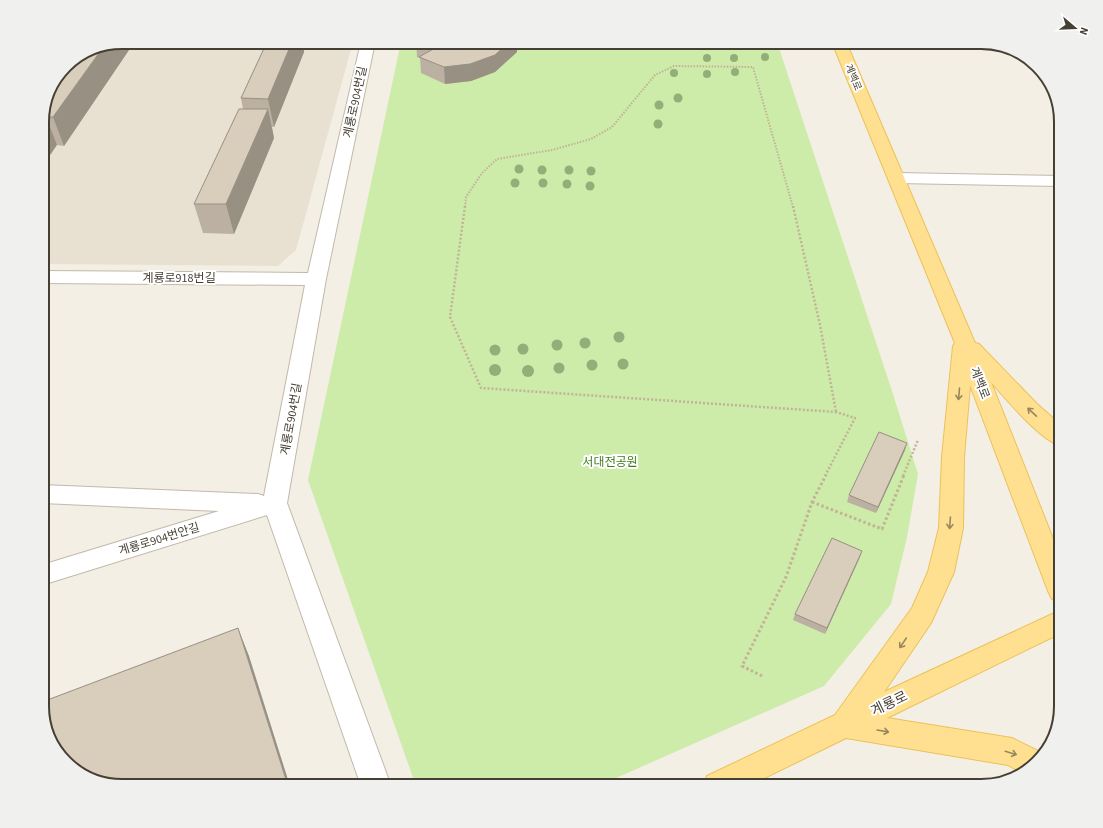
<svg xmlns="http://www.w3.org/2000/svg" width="1103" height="828" font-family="'Source Sans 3','Noto Sans KR',sans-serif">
<rect width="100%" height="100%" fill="#f3efe4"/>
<path fill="#e8e1d1" d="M122,42H353L296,250L278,266L42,264V117Z"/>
<path fill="#cdeba9" d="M401,42H777L892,391L918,474L907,537L891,604L824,686L598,786H416L308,480Z"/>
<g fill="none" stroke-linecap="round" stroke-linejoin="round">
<g stroke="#c2b9a9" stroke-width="2">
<path id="street" d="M361,42H375L326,279L287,503L391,786H361L267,515L42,585V565L219,511L42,503V485L258,494L264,496L305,285L42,283V271L308,273Z
M897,173L1061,176V186L897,183L891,182L888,178L891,174Z"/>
</g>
<g stroke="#ecc159" stroke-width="2">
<path id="primary" d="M832,42H846L975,343L979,344L1037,404L1061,425V446C1040,440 1006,399 991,382L1061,559V602L1052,599L1048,591L970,385L964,457L963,528L954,572L931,623L884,692L1061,610V633L887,718L1012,738L1044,754L1022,773L1008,765L846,738L748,786H702L707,776L835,715L912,608L928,572L939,528L942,457L953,346L955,343Z"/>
</g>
<path stroke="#c2b396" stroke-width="2" stroke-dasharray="1.5 1.5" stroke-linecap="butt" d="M465,207L466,197L482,173L497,159L552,150L591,139L612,127L655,75L674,66L753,67L793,207"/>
<path stroke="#c2b396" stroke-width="2.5" stroke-dasharray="2 2" stroke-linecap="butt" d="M465,206L450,317L481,388L836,412
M793,206L820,325L836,412
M825,476L855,418L836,412
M903,476L918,440"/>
<path stroke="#c2b396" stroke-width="3" stroke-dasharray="2.5 2.5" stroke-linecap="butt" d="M812,502L882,529L904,475
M762,676L742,666L786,577L812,502L826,475"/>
<use href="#street" fill="#fff" fill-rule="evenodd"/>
<use href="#primary" fill="#ffe091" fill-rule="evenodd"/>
</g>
<g fill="#92af7a">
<circle cx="765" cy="57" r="4"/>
<circle cx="707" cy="58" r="4"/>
<circle cx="734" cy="58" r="4"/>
<circle cx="735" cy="72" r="4"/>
<circle cx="674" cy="73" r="4"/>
<circle cx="707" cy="74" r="4"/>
<circle cx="678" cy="98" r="4.5"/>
<circle cx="659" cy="105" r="4.5"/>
<circle cx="658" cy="124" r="4.5"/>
<circle cx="519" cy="169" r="4.5"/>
<circle cx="542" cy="170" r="4.5"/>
<circle cx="569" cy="170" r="4.5"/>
<circle cx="591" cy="171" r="4.5"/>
<circle cx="515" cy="183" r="4.5"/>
<circle cx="543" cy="183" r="4.5"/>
<circle cx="567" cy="184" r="4.5"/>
<circle cx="590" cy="186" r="4.5"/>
<circle cx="619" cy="337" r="5.5"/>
<circle cx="585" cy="343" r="5.5"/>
<circle cx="557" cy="345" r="5.5"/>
<circle cx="523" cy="349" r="5.5"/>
<circle cx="495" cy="350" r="5.5"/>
<circle cx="623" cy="364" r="5.5"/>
<circle cx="592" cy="365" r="5.5"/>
<circle cx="559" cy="368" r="5.5"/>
<circle cx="495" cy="370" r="6"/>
<circle cx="528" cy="371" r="6"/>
</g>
<path fill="#bbb0a1" d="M122,42H130L131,47L64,146L57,145L42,117Z
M267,42H303L304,52L274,127H272L274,138L234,234L203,233L194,204L243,109L241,98Z
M416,42H517V52L495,72L471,81L445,84L421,73L420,58L417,57Z
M905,450L876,513L847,502L849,495Z
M860,557L825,634L793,620L795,614Z"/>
<path fill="#989083" d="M122,42H130L131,47L64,146L53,117L104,46Z
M292,42H303L304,52L274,127L268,99Z
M509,42H517V52L495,72L471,81L445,84L444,67Z
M268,109L274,138L234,234L226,204Z
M46,117L57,145L42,167V122Z
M907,443L905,450L876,513L878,507Z
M862,551L860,557L825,634L827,628Z
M238,628L249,656L290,786H288Z"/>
<path fill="#d9cdbb" stroke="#989083" d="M267,42H292L268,99L241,98Z
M420,42H509L495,55L470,64L444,67L419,57L435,48Z
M104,46L53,117H46L42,122V117L50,86L69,62L92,48Z
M239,109H268L226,204H194Z
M879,432L907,443L878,507L849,495Z
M832,538L862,551L827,628L795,614Z
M238,628L288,786H122L73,769L50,742L42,711V702Z"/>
<defs><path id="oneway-shaft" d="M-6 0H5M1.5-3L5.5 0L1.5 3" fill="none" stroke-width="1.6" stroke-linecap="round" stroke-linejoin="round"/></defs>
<g stroke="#99875d">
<use href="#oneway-shaft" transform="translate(959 394) rotate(95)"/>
<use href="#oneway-shaft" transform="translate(1032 412) rotate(-137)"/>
<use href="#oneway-shaft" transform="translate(950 523) rotate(94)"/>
<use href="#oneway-shaft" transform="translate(903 643) rotate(124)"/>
<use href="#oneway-shaft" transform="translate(883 731) rotate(10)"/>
<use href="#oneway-shaft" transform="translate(1011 753) rotate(17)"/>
</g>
<g text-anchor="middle" stroke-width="4" stroke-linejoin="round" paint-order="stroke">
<g font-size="10" fill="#463f33" stroke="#fff">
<text transform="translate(854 77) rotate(67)" y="4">계백로</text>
</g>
<g font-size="12" fill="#463f33" stroke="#fff">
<text transform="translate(355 102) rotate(-78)" y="4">계룡로904번길</text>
<text x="179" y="282">계룡로918번길</text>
<text transform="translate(980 383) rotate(69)" y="4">계백로</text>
<text transform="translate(291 419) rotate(-80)" y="4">계룡로904번길</text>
<text transform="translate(159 539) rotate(-17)" y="4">계룡로904번안길</text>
</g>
<g font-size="12" fill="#437b23" stroke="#fff">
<text x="610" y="466">서대전공원</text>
</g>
<g font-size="14" fill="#463f33" stroke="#fff">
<text transform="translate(889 703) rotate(-26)" y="5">계룡로</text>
</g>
</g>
<path d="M0 0H1103V828H0ZM122 49H981A73 73 0 0 1 1054 122V706A73 73 0 0 1 981 779H122A73 73 0 0 1 49 706V122A73 73 0 0 1 122 49Z" fill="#f0f0ef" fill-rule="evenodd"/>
<path fill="none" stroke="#463f33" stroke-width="2" d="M122 49H981A73 73 0 0 1 1054 122V706A73 73 0 0 1 981 779H122A73 73 0 0 1 49 706V122A73 73 0 0 1 122 49Z"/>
<g transform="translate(1075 28) rotate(109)" stroke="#ffffff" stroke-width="3" paint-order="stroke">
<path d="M0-3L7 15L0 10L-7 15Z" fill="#463f33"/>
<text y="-6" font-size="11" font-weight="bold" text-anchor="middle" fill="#463f33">N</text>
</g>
</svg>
